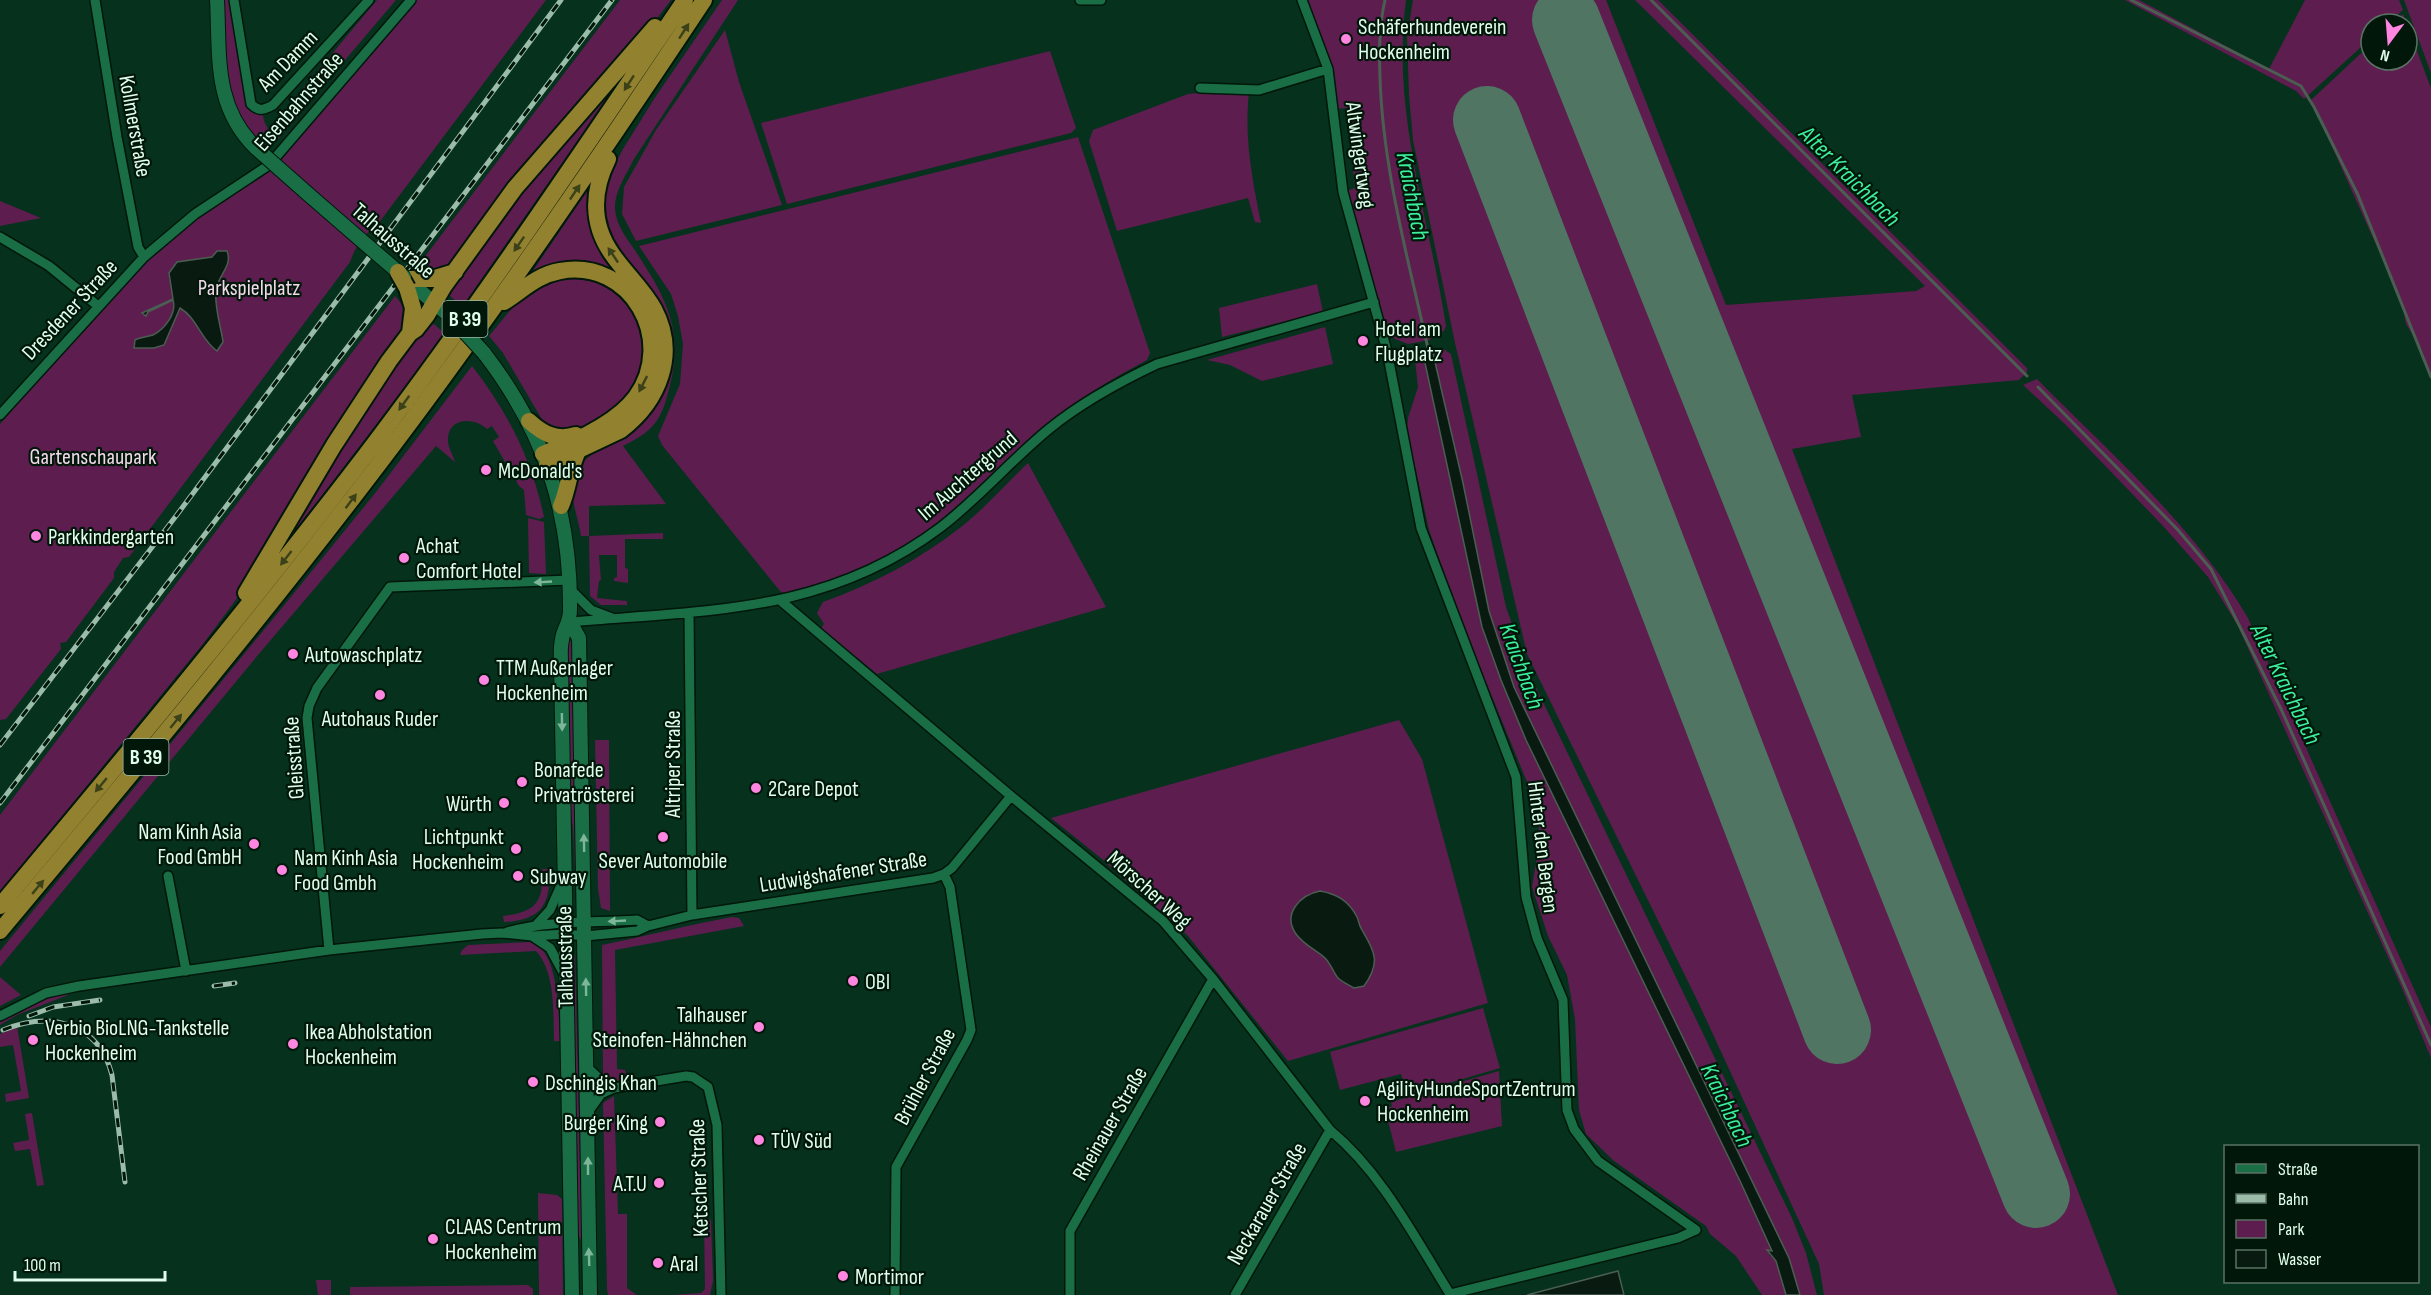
<svg xmlns="http://www.w3.org/2000/svg" width="2431" height="1295" font-family="'Sofia Sans Condensed',sans-serif">
<rect width="100%" height="100%" fill="#05311d"/>
<path fill="#5d1e4f" d="M217,0H234L251,104L262,110L264,121L271,135L269,129L377,0H396L279,138L269,145V138L267,145L256,148L232,117Z
M414,0H546L378,224C365,233 355,247 350,262L129,557L123,558L114,572V578L66,642L60,643L61,649L6,719L0,720V727V424L140,266L190,223L273,168Z
M620,0H671L652,25L451,266L427,272L417,267Z
M722,0H738L634,159C627,173 615,191 615,206C615,226 628,239 638,255C668,301 684,333 669,389C661,422 653,431 623,446L666,504L589,506V536L663,533V539H625V568L628,569V583L614,581V578L617,577V555H599L601,580L599,581L597,598L627,601V605H601L590,596L589,536H581C579,521 572,504 572,489C573,453 613,447 636,427C653,414 660,396 668,376L606,232L602,190L623,149L656,96Z
M1307,0H1406C1391,111 1429,217 1446,326L1444,331L1432,335L1430,340L1408,344L1388,336L1346,191L1355,188L1346,108L1335,109C1339,71 1320,35 1307,0Z
M1413,0H1606L1726,305L1916,291L1925,286L1635,0H1658L2027,368V372L2019,380L1852,395L1861,437L1792,449L2118,1295H1824L1819,1264L1699,1004L1527,654L1455,343L1413,140L1409,95L1407,37Z
M2125,0H2139L2269,69L2305,0H2399L2403,10L2387,24H2371V38L2304,99L2296,91Z
M2404,0H2431V73Z
M2403,14L2431,88V376L2422,350L2406,324L2401,300L2311,100L2371,44V60H2407V24H2393Z
M725,30L739,82L782,205L636,241L622,214L624,187L656,130Z
M1050,51L1076,128L1071,133L787,204L761,123Z
M623,76L462,307L449,295L451,288L526,183Z
M1221,91L1249,92C1244,138 1252,178 1261,223L1255,222L1248,198L1117,231L1089,141L1093,130L1188,94Z
M1078,137L1150,353L1147,360C1114,378 1082,396 1053,419C1005,456 966,504 915,539C878,565 836,579 793,592L785,594L780,591L662,445L658,436L680,384L683,344L678,316L671,294L639,246Z
M590,187C592,192 590,198 590,205C590,215 593,226 597,236C609,264 634,281 649,306C657,320 661,339 660,355C655,409 608,436 562,453L561,451C589,437 622,425 641,399C677,348 644,268 580,265C563,264 546,269 531,276L530,275Z
M0,201L41,218L0,226Z
M560,276L599,279L637,309L647,363L623,404L586,427L569,431L547,428L503,353L489,336L527,290Z
M1317,284L1323,312L1222,337L1219,308Z
M395,296C405,307 407,314 403,328L269,551L235,601L203,644L0,892V815Z
M434,324L444,333L405,387L291,536L289,534L316,487L415,337L428,326Z
M1325,327L1333,364L1262,381L1230,365L1207,360Z
M1442,348L1451,354L1452,359L1506,607L1529,673L1792,1218L1806,1253L1817,1295H1800L1789,1258L1514,687L1489,611L1463,483L1432,349Z
M1422,349L1486,639L1526,740L1741,1183L1773,1252L1769,1255L1776,1260L1786,1295H1762L1736,1256L1710,1234L1706,1226L1614,1161L1586,1134L1579,1110L1575,1019L1567,975L1548,936L1532,887L1539,845V811L1462,624L1429,530L1407,430L1408,418L1418,387L1414,351Z
M472,366C508,412 532,460 544,517L539,519L526,515L524,490L519,486L493,441L499,437L492,426L487,429C475,417 449,417 448,438C447,446 453,455 455,462L436,446L258,655L0,967V951L277,614L376,492Z
M2037,379C2111,454 2194,526 2248,618L2431,1027V1058L2401,986L2238,626L2208,577L2164,527L2066,425L2023,385Z
M1028,463L1106,607L877,674L821,628L824,624L817,613L823,602C873,584 919,560 961,527C985,508 1006,484 1028,463Z
M528,518L544,522L546,574L529,573Z
M565,641H574L577,915L573,828L567,789Z
M1399,720L1422,759L1488,1003L1288,1061L1188,936L1102,859L1051,818Z
M595,740H609L610,911L601,908L598,889Z
M542,869H549C551,905 541,920 504,922L503,916C536,912 544,902 542,869Z
M732,917L739,918L744,926L615,950L617,1069L625,1070L627,1080L614,1081L603,1075L602,945C646,936 688,925 732,917Z
M530,942C560,949 558,1016 560,1041H554C553,1013 556,973 536,951L460,955L462,950L468,945Z
M572,955H575L582,1242L577,1232Z
M0,977L21,995L0,1006Z
M66,992L68,995L17,1015L0,1025V1021L33,1004Z
M1483,1008L1500,1068L1408,1095L1401,1074L1340,1090L1330,1052Z
M17,1026L29,1098L6,1102L5,1094L21,1091L13,1045L0,1047V1034Z
M1499,1071L1502,1126L1396,1152L1385,1109L1392,1106L1391,1102Z
M614,1096L618,1214H627V1288L637,1295H608L607,1289L603,1103Z
M32,1113L44,1185L37,1186L30,1149L15,1151L13,1143L29,1140L25,1114Z
M538,1193L557,1195L562,1199L563,1295H539Z
M704,1217L711,1220L713,1281L710,1295H672L701,1293L705,1289Z
M316,1280H331V1295H318Z
M528,1285L533,1289V1295H350V1287Z"/>
<path fill="#091a11" stroke="#4a5e52" stroke-width="1.5" d="M217,251H227C233,266 218,275 216,290C214,307 221,326 223,342L217,351C201,340 197,318 180,308L164,345L154,348H134L135,340C141,337 147,337 153,335C165,329 177,313 173,300L148,312L146,316L142,313L173,299L169,273L177,262L212,257Z
M1422,349H1432L1463,483L1489,611L1514,687L1789,1258L1800,1295H1786L1776,1261L1767,1250L1772,1251L1741,1183L1526,740L1501,680L1482,627Z
M1320,891C1337,894 1349,901 1357,917C1359,921 1359,926 1362,930C1375,953 1381,962 1364,986L1354,988C1349,985 1342,982 1338,978C1333,972 1331,964 1325,958C1316,950 1304,945 1296,934C1282,914 1300,895 1320,891Z
M1618,1271L1624,1295H1527Z"/>
<g fill="none" stroke-linecap="round" stroke-linejoin="round">
<path stroke="#4a5e52" stroke-width="3" d="M1385,0C1379,26 1379,51 1380,78C1383,171 1409,262 1429,353
M1651,0L2027,376
M2131,0L2301,86L2314,107L2358,195L2431,377
M2038,387L2178,530L2211,569L2282,711L2431,1045"/>
<path stroke="#507663" stroke-width="68" d="M1566,20L2036,1194
M1487,120L1837,1030"/>
<g stroke="#01170a" stroke-width="12">
<path id="street" d="M95,0L117,137L138,247L144,257
M234,0L251,104C259,112 264,110 273,105L369,0
M1080,0H1101
M1302,0L1328,69L1343,192L1387,351L1421,528L1516,777L1526,897L1537,938L1563,1000L1567,1110L1574,1129L1598,1161L1696,1230
M1200,88L1259,90L1328,69
M0,237L49,266L98,306
M0,415L144,257L195,214L269,165L411,0
M570,589L591,610L612,618
M781,601L1011,796L1163,921L1213,979L1330,1130C1382,1173 1415,1238 1450,1294L1678,1238L1696,1230
M689,613L692,915
M570,622C706,610 826,614 941,527C980,497 1011,460 1049,429C1082,402 1119,382 1157,364L1374,302
M168,876L186,971
M537,924L550,910L562,883
M507,932C549,920 593,923 637,920L648,926
M532,936L550,948L564,974
M329,950L307,718L309,706L317,688L390,587L569,580
M0,1016L46,993L79,986L329,950L482,934L502,933L532,936L566,934L585,936L637,931L648,926L692,915L933,878L944,874L952,868L1011,796
M587,1067L605,1084L614,1088
M588,1112L601,1094L614,1088L686,1076L693,1077L708,1087L717,1125L721,1295
M895,1295L896,1167L967,1040L971,1030L950,887L944,874
M1070,1295V1231L1213,979
M1235,1295L1330,1130"/>
</g>
<g stroke="#01170a" stroke-width="16">
<path id="secondary" d="M217,0C220,56 213,106 256,148
M308,194L361,240
M406,279L452,318
M484,353C544,431 571,511 570,610C570,624 563,629 562,640C560,648 561,656 561,663L572,1295
M570,622L579,638L590,1295"/>
</g>
<g stroke="#01170a" stroke-width="20">
<path id="highway" d="M406,279H432L455,272
M407,288L413,308L410,333
M504,302C523,290 537,275 560,271C631,258 677,340 636,397C617,423 572,443 543,454
M529,421C543,434 557,441 576,435
M547,465L621,430C659,401 678,354 654,309C643,289 625,273 612,254C591,224 592,191 608,159
M561,506C569,488 569,469 578,451
M246,593L334,445L389,361L410,333L416,329L427,315L444,286L515,188L655,27
M0,906C127,754 254,602 374,444C483,300 583,150 685,0
M0,931C139,765 279,598 409,424C512,286 609,143 704,0"/>
</g>
<use href="#street" stroke="#1a6e46" stroke-width="9"/>
<use href="#secondary" stroke="#1a6e46" stroke-width="14"/>
<use href="#highway" stroke="#92812e" stroke-width="16"/>
<g stroke="#9abca9" stroke-width="5">
<path id="rail" d="M0,745L176,516L561,0
M0,803L612,0
M214,986L235,983
M29,1016L53,1007L100,1000
M3,1030C49,1011 98,1021 112,1075L125,1182"/>
</g>
<use href="#rail" stroke="#01170a" stroke-width="3" stroke-dasharray="9" stroke-linecap="butt"/>
<g stroke="#01170a" stroke-width="16" stroke-linecap="butt">
<path id="secondary-bridge" d="M256,148L308,194
M361,240L404,277
M452,318L484,353"/>
</g>
<g stroke="#01170a" stroke-width="20" stroke-linecap="butt">
<path id="highway-bridge" d="M398,272L407,288"/>
</g>
<use href="#secondary-bridge" stroke="#1a6e46" stroke-width="14"/>
<use href="#highway-bridge" stroke="#92812e" stroke-width="16"/>
</g>
<defs><path id="oneway-solid" d="M-6-.8H1V-3.2L6.5 0L1 3.2V.8H-6Z" transform="scale(1.5)"/></defs>
<g fill="#3b4118">
<use href="#oneway-solid" transform="translate(684 31) rotate(-57)"/>
<use href="#oneway-solid" transform="translate(629 83) rotate(123)"/>
<use href="#oneway-solid" transform="translate(575 192) rotate(-56)"/>
<use href="#oneway-solid" transform="translate(519 244) rotate(125)"/>
<use href="#oneway-solid" transform="translate(613 255) rotate(-124)"/>
<use href="#oneway-solid" transform="translate(643 384) rotate(117)"/>
<use href="#oneway-solid" transform="translate(404 403) rotate(126)"/>
<use href="#oneway-solid" transform="translate(351 501) rotate(-53)"/>
<use href="#oneway-solid" transform="translate(286 558) rotate(128)"/>
<use href="#oneway-solid" transform="translate(176 721) rotate(-51)"/>
<use href="#oneway-solid" transform="translate(101 785) rotate(130)"/>
<use href="#oneway-solid" transform="translate(38 887) rotate(-50)"/>
</g>
<g fill="#7db698">
<use href="#oneway-solid" transform="translate(543 582) rotate(177)"/>
<use href="#oneway-solid" transform="translate(562 722) rotate(89)"/>
<use href="#oneway-solid" transform="translate(584 843) rotate(-91)"/>
<use href="#oneway-solid" transform="translate(617 921) rotate(177)"/>
<use href="#oneway-solid" transform="translate(586 987) rotate(-91)"/>
<use href="#oneway-solid" transform="translate(588 1166) rotate(-90)"/>
<use href="#oneway-solid" transform="translate(589 1257) rotate(-92)"/>
</g>
<g fill="#fe85e0" stroke="#01170a" stroke-width="2">
<circle cx="1346" cy="39" r="6"/>
<circle cx="1363" cy="341" r="6"/>
<circle cx="486" cy="470" r="6"/>
<circle cx="36" cy="536" r="6"/>
<circle cx="404" cy="558" r="6"/>
<circle cx="293" cy="654" r="6"/>
<circle cx="484" cy="680" r="6"/>
<circle cx="380" cy="695" r="6"/>
<circle cx="522" cy="782" r="6"/>
<circle cx="756" cy="788" r="6"/>
<circle cx="504" cy="803" r="6"/>
<circle cx="663" cy="837" r="6"/>
<circle cx="254" cy="844" r="6"/>
<circle cx="516" cy="849" r="6"/>
<circle cx="282" cy="870" r="6"/>
<circle cx="518" cy="876" r="6"/>
<circle cx="853" cy="981" r="6"/>
<circle cx="759" cy="1027" r="6"/>
<circle cx="33" cy="1040" r="6"/>
<circle cx="293" cy="1044" r="6"/>
<circle cx="533" cy="1082" r="6"/>
<circle cx="1365" cy="1101" r="6"/>
<circle cx="660" cy="1122" r="6"/>
<circle cx="759" cy="1140" r="6"/>
<circle cx="659" cy="1183" r="6"/>
<circle cx="433" cy="1239" r="6"/>
<circle cx="658" cy="1263" r="6"/>
<circle cx="843" cy="1276" r="6"/>
</g>
<g text-anchor="middle" stroke-width="4.5" stroke-linejoin="round" paint-order="stroke">
<g fill="#01170a" stroke="#9db9a8" stroke-width="1.5">
<rect x="442.5" y="301" width="45" height="36" rx="4.5"/>
<rect x="123.5" y="739" width="45" height="36" rx="4.5"/>
</g>
<g font-size="21" font-weight="bold" fill="#e0feeb">
<text x="465" y="326">B 39</text>
<text x="146" y="764">B 39</text>
</g>
<g font-size="22" fill="#e0feeb" stroke="#01170a" text-anchor="start">
<text x="1358" y="34">Schäferhundeverein<tspan x="1358" dy="25">Hockenheim</tspan></text>
<text x="1375" y="336">Hotel am<tspan x="1375" dy="25">Flugplatz</tspan></text>
<text x="498" y="478">McDonald's</text>
<text x="48" y="544">Parkkindergarten</text>
<text x="416" y="553">Achat<tspan x="416" dy="25">Comfort Hotel</tspan></text>
<text x="305" y="662">Autowaschplatz</text>
<text x="496" y="675">TTM Außenlager<tspan x="496" dy="25">Hockenheim</tspan></text>
<text x="380" y="726" text-anchor="middle">Autohaus Ruder</text>
<text x="534" y="777">Bonafede<tspan x="534" dy="25">Privatrösterei</tspan></text>
<text x="768" y="796">2Care Depot</text>
<text x="492" y="811" text-anchor="end">Würth</text>
<text x="242" y="839" text-anchor="end">Nam Kinh Asia<tspan x="242" dy="25">Food GmbH</tspan></text>
<text x="504" y="844" text-anchor="end">Lichtpunkt<tspan x="504" dy="25">Hockenheim</tspan></text>
<text x="294" y="865">Nam Kinh Asia<tspan x="294" dy="25">Food Gmbh</tspan></text>
<text x="663" y="868" text-anchor="middle">Sever Automobile</text>
<text x="530" y="884">Subway</text>
<text x="865" y="989">OBI</text>
<text x="747" y="1022" text-anchor="end">Talhauser<tspan x="747" dy="25">Steinofen-Hähnchen</tspan></text>
<text x="45" y="1035">Verbio BioLNG-Tankstelle<tspan x="45" dy="25">Hockenheim</tspan></text>
<text x="305" y="1039">Ikea Abholstation<tspan x="305" dy="25">Hockenheim</tspan></text>
<text x="545" y="1090">Dschingis Khan</text>
<text x="1377" y="1096">AgilityHundeSportZentrum<tspan x="1377" dy="25">Hockenheim</tspan></text>
<text x="648" y="1130" text-anchor="end">Burger King</text>
<text x="771" y="1148">TÜV Süd</text>
<text x="647" y="1191" text-anchor="end">A.T.U</text>
<text x="445" y="1234">CLAAS Centrum<tspan x="445" dy="25">Hockenheim</tspan></text>
<text x="670" y="1271">Aral</text>
<text x="855" y="1284">Mortimor</text>
</g>
<g font-size="22" fill="#e0feeb" stroke="#01170a">
<text transform="translate(287 60) rotate(-46)" y="8">Am Damm</text>
<text transform="translate(298 101) rotate(-49)" y="8">Eisenbahnstraße</text>
<text transform="translate(136 126) rotate(80)" y="8">Kollmerstraße</text>
<text transform="translate(1361 155) rotate(82)" y="8">Altwingertweg</text>
<text transform="translate(394 240) rotate(41)" y="8">Talhausstraße</text>
<text transform="translate(69 309) rotate(-47)" y="8">Dresdener Straße</text>
<text transform="translate(967 475) rotate(-41)" y="8">Im Auchtergrund</text>
<text transform="translate(293 758) rotate(-94)" y="8">Gleisstraße</text>
<text transform="translate(672 764) rotate(-90)" y="8">Altriper Straße</text>
<text transform="translate(1544 847) rotate(83)" y="8">Hinter den Bergen</text>
<text transform="translate(843 871) rotate(-9)" y="8">Ludwigshafener Straße</text>
<text transform="translate(1150 889) rotate(42)" y="8">Mörscher Weg</text>
<text transform="translate(564 957) rotate(-91)" y="8">Talhausstraße</text>
<text transform="translate(924 1076) rotate(-62)" y="8">Brühler Straße</text>
<text transform="translate(1109 1123) rotate(-60)" y="8">Rheinauer Straße</text>
<text transform="translate(698 1178) rotate(-92)" y="8">Ketscher Straße</text>
<text transform="translate(1266 1203) rotate(-60)" y="8">Neckarauer Straße</text>
</g>
<g font-size="22" fill="#f3d9ea" stroke="#01170a">
<text x="249" y="295">Parkspielplatz</text>
<text x="93" y="464">Gartenschaupark</text>
</g>
<g font-size="24" font-style="italic" fill="#3bef9c" stroke="#01170a">
<text transform="translate(1850 176) rotate(45)" y="8">Alter Kraichbach</text>
<text transform="translate(1413 196) rotate(79)" y="8">Kraichbach</text>
<text transform="translate(1522 666) rotate(70)" y="8">Kraichbach</text>
<text transform="translate(2286 684) rotate(64)" y="8">Alter Kraichbach</text>
<text transform="translate(1727 1105) rotate(64)" y="8">Kraichbach</text>
</g>
</g>
<rect x="2224" y="1145" width="195" height="138" fill="#01170a" stroke="#5a7364" stroke-width="1.5"/>
<rect x="2236" y="1164" width="30" height="9" fill="#1a6e46" stroke="#5a7364" stroke-width="1.5"/>
<text x="2278" y="1175" font-size="18" fill="#e0feeb">Straße</text>
<rect x="2236" y="1194" width="30" height="9" fill="#9abca9" stroke="#5a7364" stroke-width="1.5"/>
<text x="2278" y="1205" font-size="18" fill="#e0feeb">Bahn</text>
<rect x="2236" y="1220" width="30" height="18" fill="#5d1e4f" stroke="#5a7364" stroke-width="1.5"/>
<text x="2278" y="1235" font-size="18" fill="#e0feeb">Park</text>
<rect x="2236" y="1250" width="30" height="18" fill="#091a11" stroke="#5a7364" stroke-width="1.5"/>
<text x="2278" y="1265" font-size="18" fill="#e0feeb">Wasser</text>
<g transform="translate(2389 42) rotate(196)"><circle r="28" fill="#01170a" stroke="#5a7364" stroke-width="1.5"/>
<path d="M0-4.5L10 22L0 15L-10 22Z" fill="#fe85e0"/>
<text y="-9" font-size="16" font-weight="bold" text-anchor="middle" fill="#e0feeb">N</text>
</g>
<path d="M15 1271v9h150v-9" fill="none" stroke="#e0feeb" stroke-width="3"/>
<text x="24" y="1271" font-size="18" fill="#e0feeb" stroke="#01170a" stroke-width="4.5" paint-order="stroke">100 m</text>
</svg>
